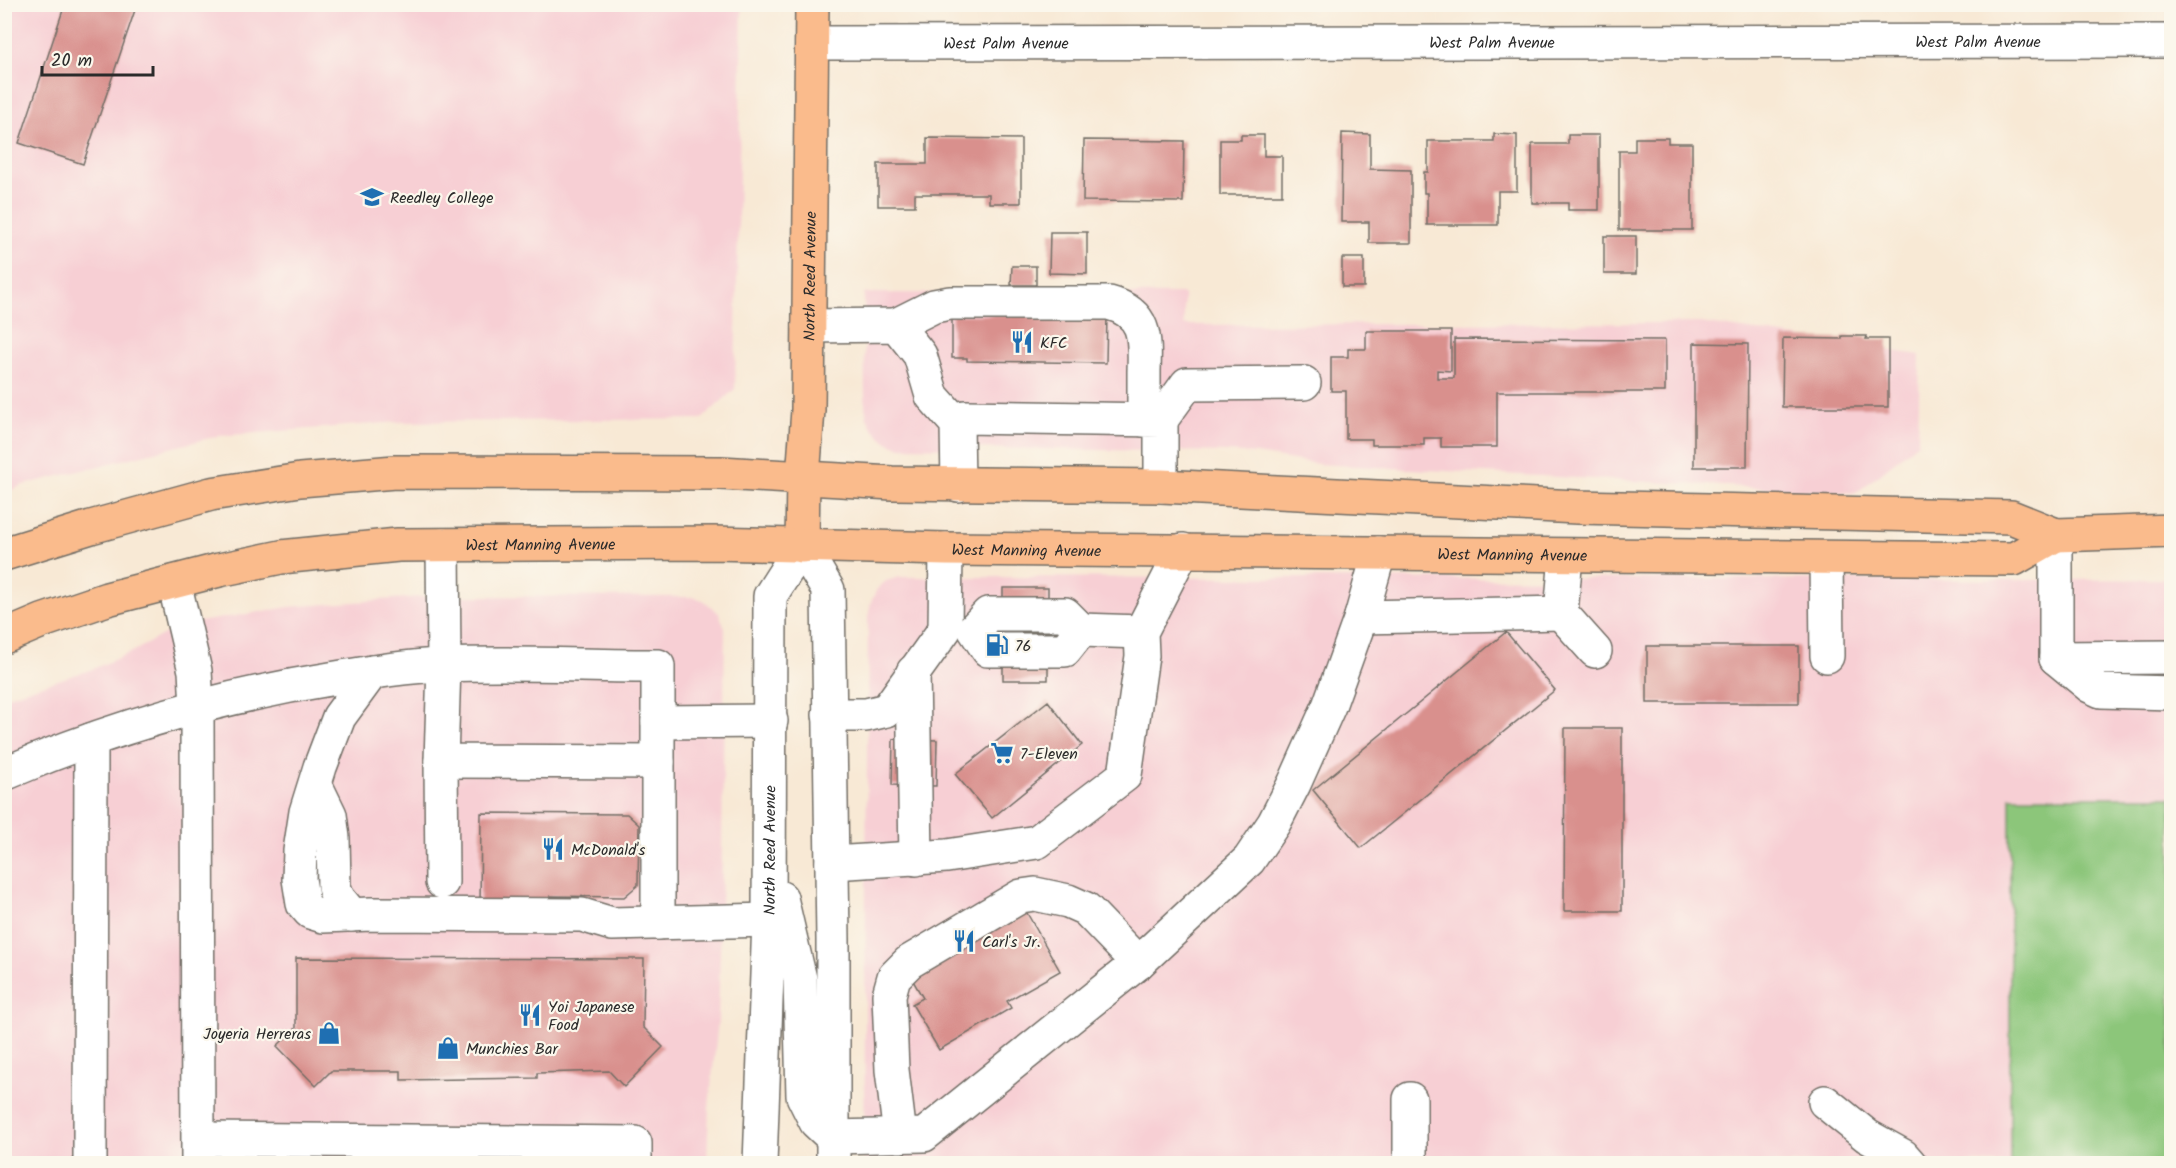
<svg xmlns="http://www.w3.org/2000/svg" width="2176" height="1168" font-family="Kalam,sans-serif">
<rect width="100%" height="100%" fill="#fbf7ec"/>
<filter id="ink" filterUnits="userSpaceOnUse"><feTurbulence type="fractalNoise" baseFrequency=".0167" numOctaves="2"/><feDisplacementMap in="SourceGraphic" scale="12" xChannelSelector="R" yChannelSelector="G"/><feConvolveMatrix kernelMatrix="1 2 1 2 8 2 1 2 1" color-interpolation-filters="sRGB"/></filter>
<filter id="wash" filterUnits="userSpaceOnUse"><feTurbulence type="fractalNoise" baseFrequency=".008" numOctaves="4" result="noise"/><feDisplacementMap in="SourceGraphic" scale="24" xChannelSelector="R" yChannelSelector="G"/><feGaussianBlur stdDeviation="1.35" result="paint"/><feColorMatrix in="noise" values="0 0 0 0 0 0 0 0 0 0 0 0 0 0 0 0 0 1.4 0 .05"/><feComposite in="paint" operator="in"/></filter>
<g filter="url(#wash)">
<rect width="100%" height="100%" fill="#f8e9d5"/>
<path fill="#f7cfd4" d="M5,5H742L735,389L702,419L398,422L218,436L23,485L5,493Z
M864,293L1184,294V325L1701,323L1920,355L1918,443L1856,493L1318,464L1256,454L1230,452L901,447L891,444L881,438L871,426L867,418L865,406Z
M900,577L2056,580L2171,579V1163L864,1164L868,617L871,602L877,589L886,581Z
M433,596L692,597L703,600L719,613L725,629L721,921L718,1021L709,1107L707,1163L5,1164V697L93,669L134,651L168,632L199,622L289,607Z"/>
<path fill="#8cc67a" stroke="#5c7852" stroke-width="1.5" d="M2010,797H2171V1163H2010Z"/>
<g id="blocks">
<path fill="#d9908d" d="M65,4H137L83,164L19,143Z
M1342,133L1370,134V169L1411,170V243H1369V222H1341Z
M1494,134L1517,135V191H1498V225H1427V193H1424V172H1428V141H1494Z
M1241,135H1264V156H1282V195H1220V140H1241Z
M1568,135H1599V210H1568V203H1532V144H1568Z
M927,138L1021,139V203H989V194H915V206H878V164H927Z
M1635,138H1668V143H1692V230H1619V151H1635Z
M1084,140L1184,141L1183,202L1083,201Z
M1050,232H1087V274L1049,273Z
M1604,236H1636V274H1604Z
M1342,258H1364V287H1342Z
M1012,266H1036V285H1011Z
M1107,314L1106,363L967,361V358H952V315Z
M1366,331H1451V371L1437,370V378H1454V339L1665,340V392H1497V447H1441V438H1424V445H1372V439H1346V391H1331V357H1348V349H1366Z
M1842,336H1867L1866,339H1888V407H1782L1783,338L1842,339Z
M1694,343L1748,344L1747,467H1694Z
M1003,588H1048V680H1003Z
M1506,632L1555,690L1361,848L1313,790Z
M1647,646H1799V703H1647Z
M1048,701L1082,745L992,818L955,774Z
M1565,728H1622V911H1564Z
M893,739L937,740L936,786L892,785Z
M481,813L627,814L639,825L638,885L624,897L550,896V907L480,906Z
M1023,906L1060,971L1007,1001L1011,1008L939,1050L912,1004L923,998L912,979Z
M296,958L644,959L643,1027L663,1047L624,1087L609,1071L537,1073V1078L401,1080V1071H331L316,1086L277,1046L296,1028Z"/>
</g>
</g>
<g filter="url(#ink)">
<use href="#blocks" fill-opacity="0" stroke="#736e66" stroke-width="1.5"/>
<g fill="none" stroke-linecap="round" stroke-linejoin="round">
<g stroke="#736e66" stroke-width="36">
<g id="minor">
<path id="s1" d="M812,43L2172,41"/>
<path d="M896,325L934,306L950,303H1109C1147,313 1145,339 1144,371C1144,388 1144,404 1144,420"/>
<path d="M809,326L896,325L920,355L932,396L957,424L958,485"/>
<path d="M1161,420L1187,384L1304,383"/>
<path d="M957,424L965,417L1161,420V486"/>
<path d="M2056,535V658L2090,686L2101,691L2172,693"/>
<path d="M1826,558L1827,656"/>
<path d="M174,582L195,671L197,706L198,1164"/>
<path d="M1561,613L1595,651"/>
<path d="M988,614H1065L1081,630L1065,650H988L974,629Z"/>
<path d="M1361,617L1561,613L1566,556"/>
<path d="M1081,630L1141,632"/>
<path d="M2056,658L2172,657"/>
<path d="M372,672L339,717L320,767L306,812L300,851L299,879L303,904L310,912L323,916L371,914L582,915L612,924L769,920"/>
<path d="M913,672L916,859"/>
<path d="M829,715H866L887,710L945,629L946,549"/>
<path d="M658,722L771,721"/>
<path d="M441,761L442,882"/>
<path d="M658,762V923"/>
<path d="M4,774C110,728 222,696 336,678C372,672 408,666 444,665C515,662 587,666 658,666V762L441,761L444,665L443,545"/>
<path d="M316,786L330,815L333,838L334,887L338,898L352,915"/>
<path d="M832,863L947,856L1037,842L1125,775L1142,656L1141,632L1183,550"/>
<path d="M781,898L800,979L803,1096L816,1122L832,1137L924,1135L1138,963L1249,860L1274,823L1294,784L1329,706L1361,617L1379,553"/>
<path d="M1825,1102L1867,1136L1903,1156L1910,1164"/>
<path d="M900,1136L892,1070L889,995L894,977L909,962L1021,896L1035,894L1068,901L1086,909L1138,963"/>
<path d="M199,1139L635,1143V1164"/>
<path d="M90,1164L91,740"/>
<path id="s2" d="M760,1164L769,920L770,596L802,546L828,590L833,940V1164"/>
<path d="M1410,1164V1099"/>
</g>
</g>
<g stroke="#736e66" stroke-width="36">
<g id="major">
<path id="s3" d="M802,546L803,477L808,410L812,4"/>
<path d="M4,554L91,527L211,494L300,480L395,472L721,473L892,483L1161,486L1577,507L2011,517L2056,535L2172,531"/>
<path id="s4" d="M4,637L42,621L107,599L219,570L281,557L398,545L714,543L946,549L2014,559L2056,535"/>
</g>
</g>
<use href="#minor" stroke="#fff" stroke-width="33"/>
<use href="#major" stroke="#fabb8c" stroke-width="33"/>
</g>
</g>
<defs>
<g id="university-bare" transform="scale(1.8)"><path d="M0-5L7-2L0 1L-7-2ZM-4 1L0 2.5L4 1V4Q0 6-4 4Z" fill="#1f6fb2" stroke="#fbf7ec" stroke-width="2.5" paint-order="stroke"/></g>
<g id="restaurant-bare" transform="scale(1.8)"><path d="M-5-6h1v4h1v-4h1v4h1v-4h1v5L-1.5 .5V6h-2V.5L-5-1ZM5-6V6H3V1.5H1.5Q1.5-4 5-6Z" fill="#1f6fb2" stroke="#fbf7ec" stroke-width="2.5" paint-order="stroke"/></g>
<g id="fuel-bare" transform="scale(1.8)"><path d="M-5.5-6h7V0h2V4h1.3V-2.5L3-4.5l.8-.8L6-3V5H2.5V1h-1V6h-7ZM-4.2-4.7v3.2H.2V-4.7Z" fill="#1f6fb2" stroke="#fbf7ec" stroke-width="2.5" paint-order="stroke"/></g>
<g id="supermarket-bare" transform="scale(1.8)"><path d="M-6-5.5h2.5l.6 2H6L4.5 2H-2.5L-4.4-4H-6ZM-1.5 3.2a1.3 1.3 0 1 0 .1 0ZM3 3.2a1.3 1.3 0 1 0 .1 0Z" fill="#1f6fb2" stroke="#fbf7ec" stroke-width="2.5" paint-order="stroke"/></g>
<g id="shop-bare" transform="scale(1.8)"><path d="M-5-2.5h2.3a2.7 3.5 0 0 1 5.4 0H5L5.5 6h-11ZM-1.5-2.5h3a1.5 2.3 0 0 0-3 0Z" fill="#1f6fb2" stroke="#fbf7ec" stroke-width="2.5" paint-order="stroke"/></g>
</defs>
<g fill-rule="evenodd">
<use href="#university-bare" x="372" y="197"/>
<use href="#restaurant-bare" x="1022" y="342"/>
<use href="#fuel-bare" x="997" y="645"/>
<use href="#supermarket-bare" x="1002" y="753"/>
<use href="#restaurant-bare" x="553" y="849"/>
<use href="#restaurant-bare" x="964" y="941"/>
<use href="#restaurant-bare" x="530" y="1015"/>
<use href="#shop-bare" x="329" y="1033"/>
<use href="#shop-bare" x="448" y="1048"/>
</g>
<g text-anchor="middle" stroke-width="4.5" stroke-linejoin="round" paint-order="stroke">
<g font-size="16" fill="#2b2b2b" stroke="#fbf7ec">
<text dy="6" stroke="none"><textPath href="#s1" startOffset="680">West Palm Avenue</textPath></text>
<text dy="6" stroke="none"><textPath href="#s1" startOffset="1166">West Palm Avenue</textPath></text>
<text dy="6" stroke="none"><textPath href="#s1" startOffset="194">West Palm Avenue</textPath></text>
<text dy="6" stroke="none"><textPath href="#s3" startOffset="270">North Reed Avenue</textPath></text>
<text dy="6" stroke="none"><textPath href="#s4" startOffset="549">West Manning Avenue</textPath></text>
<text dy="6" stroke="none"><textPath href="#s4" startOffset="1035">West Manning Avenue</textPath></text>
<text dy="6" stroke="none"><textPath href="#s4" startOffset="1521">West Manning Avenue</textPath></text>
<text dy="6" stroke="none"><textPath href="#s2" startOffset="314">North Reed Avenue</textPath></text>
</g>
<g font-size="16" fill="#2b2b2b" stroke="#fbf7ec" text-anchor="start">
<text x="390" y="203">Reedley College</text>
<text x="1040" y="348">KFC</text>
<text x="1015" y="651">76</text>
<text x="1020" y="759">7-Eleven</text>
<text x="571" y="855">McDonald's</text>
<text x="982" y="947">Carl's Jr.</text>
<text x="548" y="1012">Yoi Japanese<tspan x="548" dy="18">Food</tspan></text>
<text x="311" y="1039" text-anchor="end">Joyeria Herreras</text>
<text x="466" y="1054">Munchies Bar</text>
</g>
</g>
<rect width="2176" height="1168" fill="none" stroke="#fbf7ec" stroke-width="24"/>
<path d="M42 66v9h111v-9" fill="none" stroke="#2b2b2b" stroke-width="3"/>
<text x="51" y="66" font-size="18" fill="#2b2b2b" stroke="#fbf7ec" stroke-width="4.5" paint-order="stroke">20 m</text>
</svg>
